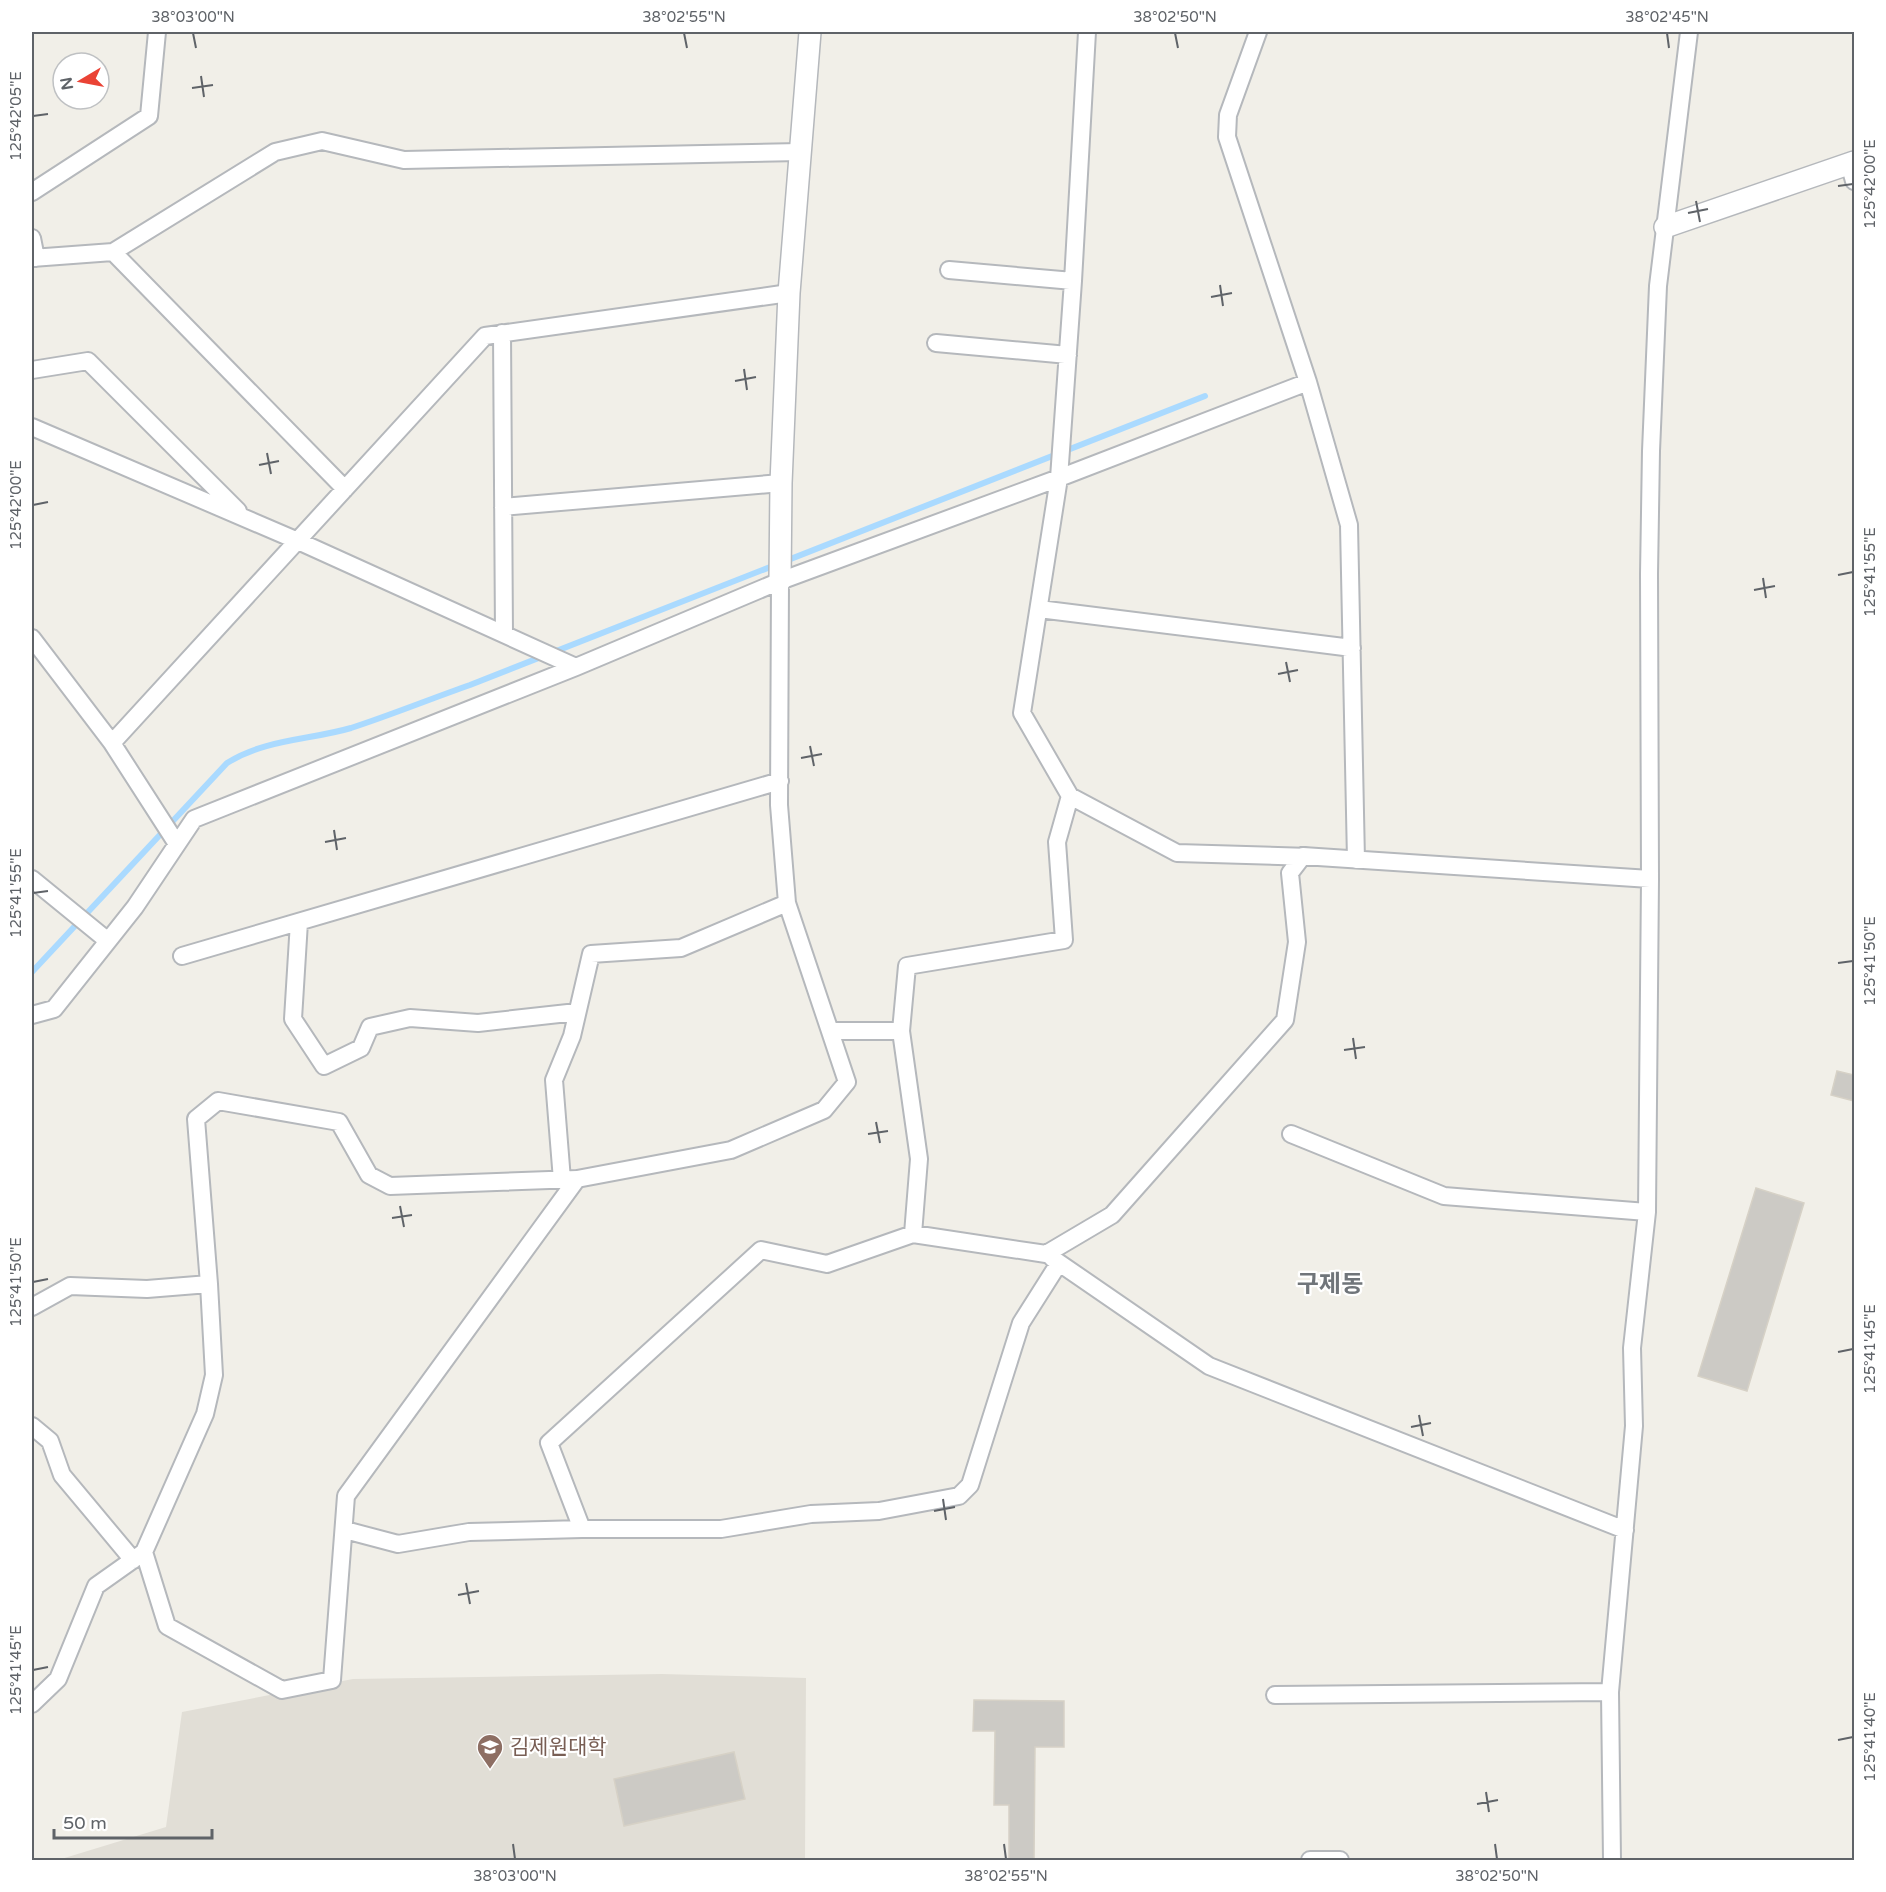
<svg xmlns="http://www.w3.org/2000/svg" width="1886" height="1892" font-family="'Varela Round','Noto Sans KR',sans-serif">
<rect width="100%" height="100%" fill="#f1efe8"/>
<path fill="#e1ded6" d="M662,1674L806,1678L805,1860H58L166,1827L182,1712L353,1679Z"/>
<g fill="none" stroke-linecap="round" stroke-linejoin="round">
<path stroke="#aadaff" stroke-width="6" d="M32,972L227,763C265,739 310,740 351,728C391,715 430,699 470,685L1205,396"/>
</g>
<path fill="#cccac5" stroke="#d6d1c6" stroke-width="1.5" d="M1837,1071L1854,1075V1101L1831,1095Z
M1756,1188L1804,1203L1747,1391L1698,1376Z
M974,1700L1064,1701V1747H1035L1034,1860H1009V1805H994L995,1731H973Z
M734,1752L745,1799L624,1826L614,1779Z"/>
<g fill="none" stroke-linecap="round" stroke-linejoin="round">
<g stroke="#b5b8bc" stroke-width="20">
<path id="minor" d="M1258,32L1228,115L1227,137L1308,382L1349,525L1356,860
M1849,163L1854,181
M32,192L149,116L157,32
M32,238L36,258
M113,252L345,489
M32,258L113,252L275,152L322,141L404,160L800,152
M949,270L1073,281
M502,333L504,634
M936,343L1068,355
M32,370L88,361L238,511
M32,427L298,541L576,667
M503,507L781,483
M1039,609L1352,648
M32,638L112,743L177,844
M112,743L485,336L789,293
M1070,796L1177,853L1310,857
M32,879L108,941
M299,922L293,1019L324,1066L361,1048L370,1027L410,1018L478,1023L577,1012
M182,956L780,781
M32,1015L54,1009L135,907L194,819L576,667L780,581L1059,478L1308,382
M830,1031H901L907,966L1064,940L1057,842L1070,796L1022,713L1059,478L1073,281L1087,32
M901,1031L919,1159L913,1234
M1291,1134L1444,1196L1647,1212
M562,1180L554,1080L572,1036L591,954L681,948L787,903
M1052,1258L1209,1366L1625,1530
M32,1307L70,1286L147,1289L209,1284L196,1119L218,1101L339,1122L369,1175L390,1186L577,1179
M32,1426L50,1441L62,1475L133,1560
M582,1529L549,1443L761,1250L827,1264L913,1234L1046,1254L1112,1215L1285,1020L1297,942L1290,873L1303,856L1650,879
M345,1530L398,1544L469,1532L582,1529H721L811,1514L879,1511L959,1496L970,1485L1021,1323L1059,1263
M144,1552L205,1414L214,1375L209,1284
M1275,1695L1610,1692
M32,1704L58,1679L96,1586L144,1552L167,1626L282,1690L332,1680L346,1496L577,1179L731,1150L824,1110L847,1082L787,903L779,805L780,581
M1310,1860H1340
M1612,1860L1610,1692L1634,1426L1632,1348L1647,1212L1650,879L1649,574L1651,451L1658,286L1689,32"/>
</g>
<g stroke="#b5b8bc" stroke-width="24">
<path id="tertiary" d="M1665,227L1854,162
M780,581L781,483L789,293L810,32"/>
</g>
<use href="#minor" stroke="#fff" stroke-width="16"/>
<use href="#tertiary" stroke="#fff" stroke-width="21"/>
</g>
<path fill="none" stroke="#5f6368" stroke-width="2" d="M193,33L196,48M684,33L687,48M1175,33L1178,48M1667,33L1669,48M201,76L204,97M192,88L213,85M33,116L48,114M1838,186L1853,184M1696,201L1700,222M1688,213L1708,209M1220,285L1223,306M1211,297L1232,293M744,369L747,390M735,381L756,377M267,453L271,474M259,465L279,461M33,505L48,502M1838,575L1853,572M1763,578L1766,598M1754,590L1775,586M1286,662L1290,682M1278,674L1298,670M810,746L814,766M801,758L822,754M334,830L337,850M325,842L346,838M33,893L48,891M1838,963L1853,961M1353,1038L1356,1059M1344,1050L1365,1047M876,1122L880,1143M868,1134L888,1131M400,1206L404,1227M392,1218L412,1215M33,1282L48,1279M1838,1352L1853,1349M1419,1415L1423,1436M1411,1427L1431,1423M943,1499L946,1520M934,1511L955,1507M466,1583L470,1604M458,1595L479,1591M33,1670L48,1667M1838,1740L1853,1737M1486,1792L1489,1812M1477,1804L1498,1800M513,1844L515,1859M1004,1844L1006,1859M1495,1844L1497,1859"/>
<defs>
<g id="university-pin" transform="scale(1.35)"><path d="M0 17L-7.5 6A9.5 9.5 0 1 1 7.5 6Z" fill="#8d6e63" stroke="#fff"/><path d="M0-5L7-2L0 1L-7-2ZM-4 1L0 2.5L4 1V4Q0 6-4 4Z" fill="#fff"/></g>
</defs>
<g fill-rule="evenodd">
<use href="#university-pin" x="490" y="1747"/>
</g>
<g text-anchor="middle" stroke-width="4.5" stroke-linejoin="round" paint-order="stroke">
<g font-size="21" fill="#785e54" stroke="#fff" text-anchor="start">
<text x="510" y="1754">김제원대학</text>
</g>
<g font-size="24" font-weight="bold" fill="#70757a" stroke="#fff">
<text x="1330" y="1292">구제동</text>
</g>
</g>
<rect width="1886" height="1892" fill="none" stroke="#ffffff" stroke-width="66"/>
<g transform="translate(81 81) rotate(260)"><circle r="28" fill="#ffffff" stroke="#bfc1c3" stroke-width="1.5"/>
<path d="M0-4.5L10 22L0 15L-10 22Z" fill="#ea4335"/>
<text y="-9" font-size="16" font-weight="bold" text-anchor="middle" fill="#5f6368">N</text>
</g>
<path d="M54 1829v9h158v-9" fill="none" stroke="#5f6368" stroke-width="3"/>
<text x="63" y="1829" font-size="18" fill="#5f6368" stroke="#ffffff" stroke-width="4.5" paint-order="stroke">50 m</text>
<rect x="33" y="33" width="1820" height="1826" fill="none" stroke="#5f6368" stroke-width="2"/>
<g font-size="15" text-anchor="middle" fill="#5f6368">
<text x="193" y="22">38°03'00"N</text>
<text x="684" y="22">38°02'55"N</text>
<text x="1175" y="22">38°02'50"N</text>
<text x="1667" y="22">38°02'45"N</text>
<text transform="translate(16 116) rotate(-90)" y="5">125°42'05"E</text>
<text transform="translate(1870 184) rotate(-90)" y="5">125°42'00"E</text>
<text transform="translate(16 505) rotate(-90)" y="5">125°42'00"E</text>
<text transform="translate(1870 572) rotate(-90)" y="5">125°41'55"E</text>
<text transform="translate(16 893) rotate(-90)" y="5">125°41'55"E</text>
<text transform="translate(1870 961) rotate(-90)" y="5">125°41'50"E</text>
<text transform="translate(16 1282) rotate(-90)" y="5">125°41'50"E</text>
<text transform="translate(1870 1349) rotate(-90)" y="5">125°41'45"E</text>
<text transform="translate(16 1670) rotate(-90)" y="5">125°41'45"E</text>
<text transform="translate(1870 1737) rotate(-90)" y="5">125°41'40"E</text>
<text x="515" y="1881">38°03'00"N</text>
<text x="1006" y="1881">38°02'55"N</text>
<text x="1497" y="1881">38°02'50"N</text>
</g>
</svg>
